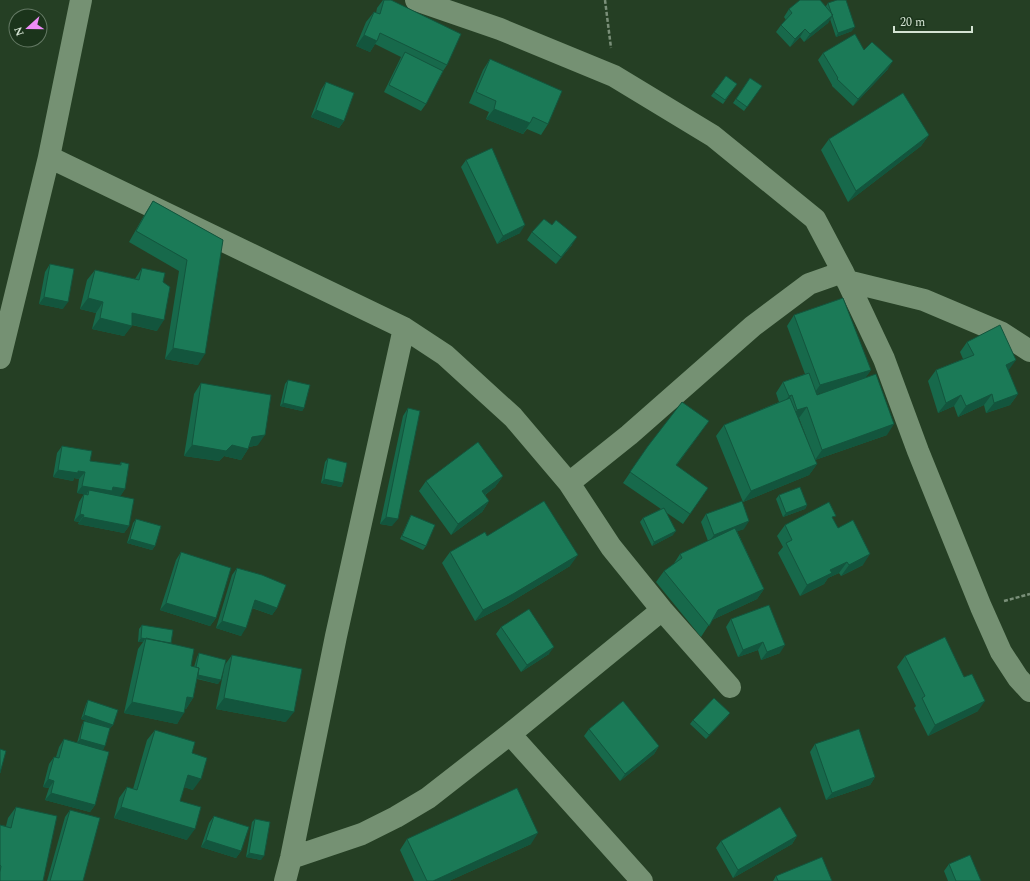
<svg xmlns="http://www.w3.org/2000/svg" width="1030" height="881" font-family="Spectral,serif">
<rect width="100%" height="100%" fill="#253f24"/>
<g fill="none" stroke-linecap="round" stroke-linejoin="round">
<path stroke="#7a8f79" stroke-width="2.5" stroke-dasharray="4 2" stroke-linecap="butt" d="M605,0L611,48
M1004,601L1030,594"/>
<path stroke="#759173" stroke-width="22" d="M416,0L500,29L614,76L713,136L815,219L843,272L884,359L918,451L981,607L1001,652L1018,678L1030,691
M49,157L404,328L445,355L513,417L569,483L611,547L662,610L730,687
M847,281L924,300L1002,333L1030,351
M0,358L49,157L81,0
M569,483L629,435L753,326L809,284L843,272
M510,734L642,881
M291,858L362,834L396,817L428,798L510,734L662,610
M285,881L291,858L336,636L404,328"/>
</g>
<path fill="#17694b" fill-rule="evenodd" d="M383,0H391L447,65L443,71L426,104L421,111L384,92L401,57L375,44L370,52L356,46L366,22L374,12L376,13L377,8Z
M828,3L852,31L836,37L830,19L828,23L804,42L800,37L790,47L776,32L781,25L786,20L784,17L789,9L826,6Z
M864,50L888,69L853,106L832,86V85L818,60L823,53Z
M490,59L548,124L541,135L527,129L523,134L486,119L489,112L469,103L483,70Z
M726,76L737,84L723,104L711,96Z
M750,78L762,86L744,111L733,103Z
M326,82L344,121L339,128L311,117L321,90Z
M929,135L921,146L848,202L821,150L829,139Z
M466,160L520,233L497,244L461,167Z
M153,201L223,240L198,365L165,359L179,271L129,242L146,212Z
M532,232L572,245L556,264L527,240Z
M50,264L63,309L39,304L45,272Z
M142,268L163,282L157,331L132,325L124,336L92,329L96,313L80,309L87,280L95,270L135,279Z
M794,315L871,370L865,378L887,435L815,460L817,464L809,475L743,502L716,436L724,425L779,402L776,393L783,382L805,374L787,326ZM831,390L817,395V394L820,393ZM798,418H799L810,447Z
M967,342L1008,371L1018,394L1010,405L986,413L984,405L958,417L954,406L938,413L928,381L936,370L963,359L960,352Z
M288,380L304,408L302,411L280,406L285,384Z
M201,383L258,445L249,447L248,449L241,460L224,456L219,461L184,456L194,394Z
M408,408L392,526L380,524L403,416Z
M701,432L676,466L708,488L683,524L667,513L673,535L652,546L640,522L643,518L661,509L623,483L648,446Z
M62,446L90,461L119,465L121,462L125,489L120,496L129,526L124,533L78,524L79,522L74,521L79,502L84,494L77,493L79,479L74,478L73,481L53,477L57,453Z
M328,458L343,483L341,487L321,483L325,462Z
M503,476L495,487L485,495L489,501L482,512L451,535L419,491L426,481Z
M779,495L807,505L805,509L783,517L776,499Z
M706,514L744,529L737,531L764,589L757,599L712,620L701,637L656,582L664,571L673,565L680,554L708,541L701,522Z
M411,515L426,546L423,550L400,539L409,519Z
M136,519L155,546L152,550L127,543L133,523Z
M833,519L838,528L863,565L841,576L839,573L828,578L824,584L800,596L778,553L783,547L777,536L785,525Z
M487,536L570,566L506,605L475,621L442,563L450,552Z
M181,552L216,618L210,626L160,610L176,560Z
M237,568L277,608L272,615L252,608L241,636L216,628L232,575Z
M731,619L780,653L761,660L758,650L738,657L726,627Z
M142,625L171,644L191,666L194,667L197,657L199,653L224,666L232,655L286,722L216,709L224,669L218,684L197,679L193,698L186,709H185L177,724L124,713L138,649L143,642H138L139,629Z
M501,627L549,654L521,672L496,634Z
M905,656L978,711L928,736L914,708L916,706L897,667Z
M88,700L113,725L110,728L103,750L77,743L82,725L84,721L105,727L81,719L86,704Z
M730,713L727,717L706,739L690,724L693,720Z
M589,729L659,746L654,754L620,781L584,736Z
M155,730L192,753L193,790L184,787L180,801L187,840L114,818L119,798L127,787L133,789L147,740Z
M64,739L95,805L90,812L45,800L49,788L43,787L49,764L54,757H56L59,747Z
M815,744L875,777L870,785L826,800L810,752Z
M16,807L0,881V825L6,826L8,818Z
M70,810L83,881H47L65,817Z
M214,816L241,851L236,858L201,847L209,823Z
M255,819L261,860L246,857L252,822Z
M797,836L792,844L733,878L716,848L721,841Z
M407,839L531,844L449,881H414L400,850Z
M949,864L981,881H948L944,871Z
M776,876L832,881H773Z"/>
<path fill="#13553d" d="M833,15L828,23L804,42L810,34Z
M855,27L852,31L836,37L838,33Z
M805,29L800,37L790,47L795,39Z
M364,35L377,41L370,52L356,46Z
M893,61L888,69L853,106L858,99Z
M494,109L530,123L523,134L486,119Z
M316,110L344,121L339,128L311,117Z
M929,135L921,146L848,202L856,191Z
M525,225L520,233L497,244L503,236Z
M577,237L572,245L556,264L561,257Z
M44,297L68,302L63,309L39,304Z
M88,298L103,302L96,313L80,309Z
M132,313L164,320L157,331L125,323Z
M100,318L132,326L124,336L92,329Z
M173,348L205,354L198,365L165,359Z
M1016,360L1008,371L1006,365Z
M871,370L863,381L813,395L820,385Z
M992,394L984,405L958,417L966,406Z
M1018,394L1010,405L986,413L994,403Z
M792,395L784,405L781,407L789,396Z
M961,395L954,406L938,413L946,403Z
M283,403L304,408L302,411L280,406Z
M807,407L799,418L790,421L797,410Z
M709,421L701,432L668,476L676,465Z
M894,424L887,435L815,460L822,450Z
M265,435L258,445L245,448L252,437Z
M192,445H232L248,449L241,460L224,456L219,461L184,456Z
M817,464L809,475L743,502L751,491Z
M58,470L78,471L85,472L79,479L74,478L73,481L53,477Z
M503,476L495,487L475,502L482,491Z
M324,479L343,483L341,487L321,483Z
M82,486L113,487L125,489L120,497L89,490L86,495L77,493Z
M489,501L482,512L451,535L458,524Z
M807,505L805,509L783,517L786,513Z
M80,514L84,515L79,522L74,521Z
M83,517L129,526L124,533L78,524Z
M386,517L398,519L392,526L380,524Z
M749,521L744,529L709,542L714,535Z
M676,531L673,535L652,546L654,542Z
M130,539L155,546L152,550L127,543Z
M870,554L863,565L841,576L849,565Z
M578,555L570,566L506,605L475,621L483,610Z
M847,562L839,573L828,578L824,584L800,596L807,585L830,570Z
M764,589L757,599L710,621L718,610Z
M255,600L277,608L272,615L250,607Z
M166,603L216,618L210,626L160,610Z
M222,621L246,628L241,636L216,628Z
M141,638L145,639L143,642H138Z
M763,642L758,650L738,657L743,650Z
M785,645L780,653L761,660L767,652Z
M554,647L549,654L521,672L527,665Z
M194,674L221,680L218,684L192,677Z
M187,697L193,698L186,709L180,708Z
M224,698L294,712L286,722L216,709Z
M985,701L978,711L928,736L935,725Z
M132,702L184,713L177,724L124,713Z
M730,713L727,717L706,739L709,735Z
M84,715L113,725L110,728L81,719Z
M80,739L105,746L103,750L77,743Z
M659,746L654,754L620,781L625,774Z
M188,775L201,779L193,790L181,786Z
M875,777L870,785L826,800L832,793Z
M48,779L54,781L49,788L43,787Z
M51,793L95,805L90,812L45,800Z
M121,807L195,829L187,840L114,818Z
M538,833L531,844L449,881H433Z
M797,836L792,844L733,878L738,870Z
M206,840L241,851L236,858L201,847Z
M249,853L264,856L261,860L246,857Z"/>
<path fill="#1b7a57" stroke="#13553d" d="M384,0H391L461,34L447,65L380,33L377,41L364,35L374,12L380,14Z
M800,0H820L833,15L810,34L805,29L795,39L781,25L792,13L789,9Z
M837,0H846L855,27L838,33L828,3Z
M855,34L864,50L872,42L893,61L858,99L837,79L838,78L823,53Z
M405,52L443,71L426,104L389,85Z
M490,59L562,91L548,124L533,117L530,123L494,109L496,101L476,92Z
M726,76L737,84L725,100L714,92Z
M750,78L762,86L747,107L736,99Z
M326,82L354,93L344,121L316,110Z
M903,93L929,135L856,191L829,139Z
M492,148L525,225L503,236L466,160Z
M153,201L223,240L205,354L173,348L187,260L136,231Z
M544,219L552,225L556,220L577,237L561,257L532,232Z
M50,264L74,269L68,302L44,297Z
M142,268L165,273L163,282L170,287L164,320L132,313V326L100,318L103,302L88,298L95,270L139,280Z
M843,298L871,370L820,385L794,315Z
M1000,325L1016,360L1006,365L1018,394L994,403L992,394L966,406L961,395L946,403L936,370L974,355L967,342Z
M809,373L817,395L876,374L894,424L822,450L807,407L797,410L792,395L789,396L783,382Z
M288,380L310,385L304,408L283,403Z
M201,383L271,395L265,435L252,437L248,449L232,445L226,451L192,445Z
M790,398L817,464L751,491L724,425Z
M682,402L709,421L676,465L708,488L690,514L630,472L648,446Z
M408,408L420,411L398,519L386,517Z
M478,442L503,476L482,491L489,501L458,524L426,481Z
M62,446L92,451L90,461L121,465V462L129,464L125,489L113,487L112,491L82,486L85,472L78,471V473L58,470Z
M328,458L347,463L343,483L324,479Z
M800,487L807,505L786,513L779,495Z
M89,490L134,499L129,526L83,517L84,515L80,514L84,494L88,495Z
M544,501L578,555L513,594L483,610L450,552L485,532L487,536Z
M742,501L749,521L714,535L706,514Z
M829,502L836,516L832,517L838,528L853,520L870,554L849,565L847,562L830,570L832,573L807,585L786,543L792,540L785,525Z
M664,508L676,531L654,542L643,518Z
M411,515L435,525L426,546L402,536Z
M136,519L161,526L155,546L130,539Z
M735,528L764,589L718,610L709,626L664,571L682,558L680,554Z
M181,552L231,568L216,618L166,603Z
M237,568L262,575L286,585L277,608L255,600L246,628L222,621Z
M769,605L785,645L767,652L763,642L743,650L731,619Z
M529,609L554,647L527,665L501,627Z
M142,625L173,630L171,643L141,638Z
M945,637L964,677L972,674L985,701L935,725L922,698L925,696L905,656Z
M146,638L194,649L191,666L199,668L193,698L187,697L184,713L132,702Z
M199,653L226,660L221,680L198,675L199,668L196,667Z
M232,655L302,669L294,712L224,698Z
M714,698L730,713L709,735L693,720Z
M88,700L118,710L113,725L84,715Z
M623,701L659,746L625,774L589,729Z
M84,721L110,728L105,746L80,739Z
M859,729L875,777L832,793L815,744Z
M155,730L195,742L192,753L207,758L201,779L188,775L180,801L201,807L195,829L121,807L127,787L137,790Z
M64,739L109,752L95,805L51,793L54,781L48,779L54,757L59,758Z
M0,749L6,751L0,773Z
M517,788L538,833L433,881H427L407,839Z
M16,807L57,816L43,881H0V872L1,866L0,865V825L11,828Z
M780,807L797,836L738,870L721,841Z
M70,810L100,818L83,881H50Z
M214,816L249,827L241,851L206,840Z
M255,819L270,822L264,856L249,853Z
M970,855L981,881H956L949,864Z
M822,857L832,881H778L776,876Z"/>
<g transform="translate(28 28) rotate(249)"><circle r="19" fill="#1b341b" stroke="#657a65"/>
<path d="M0-3L7 15L0 10L-7 15Z" fill="#ee8cf8"/>
<text y="-6" font-size="11" font-weight="bold" text-anchor="middle" fill="#d4e3d3">N</text>
</g>
<path d="M894 26v6h78v-6" fill="none" stroke="#d4e3d3" stroke-width="2"/>
<text x="900" y="26" font-size="12" fill="#d4e3d3" stroke="#1b341b" stroke-width="3" paint-order="stroke">20 m</text>
</svg>
